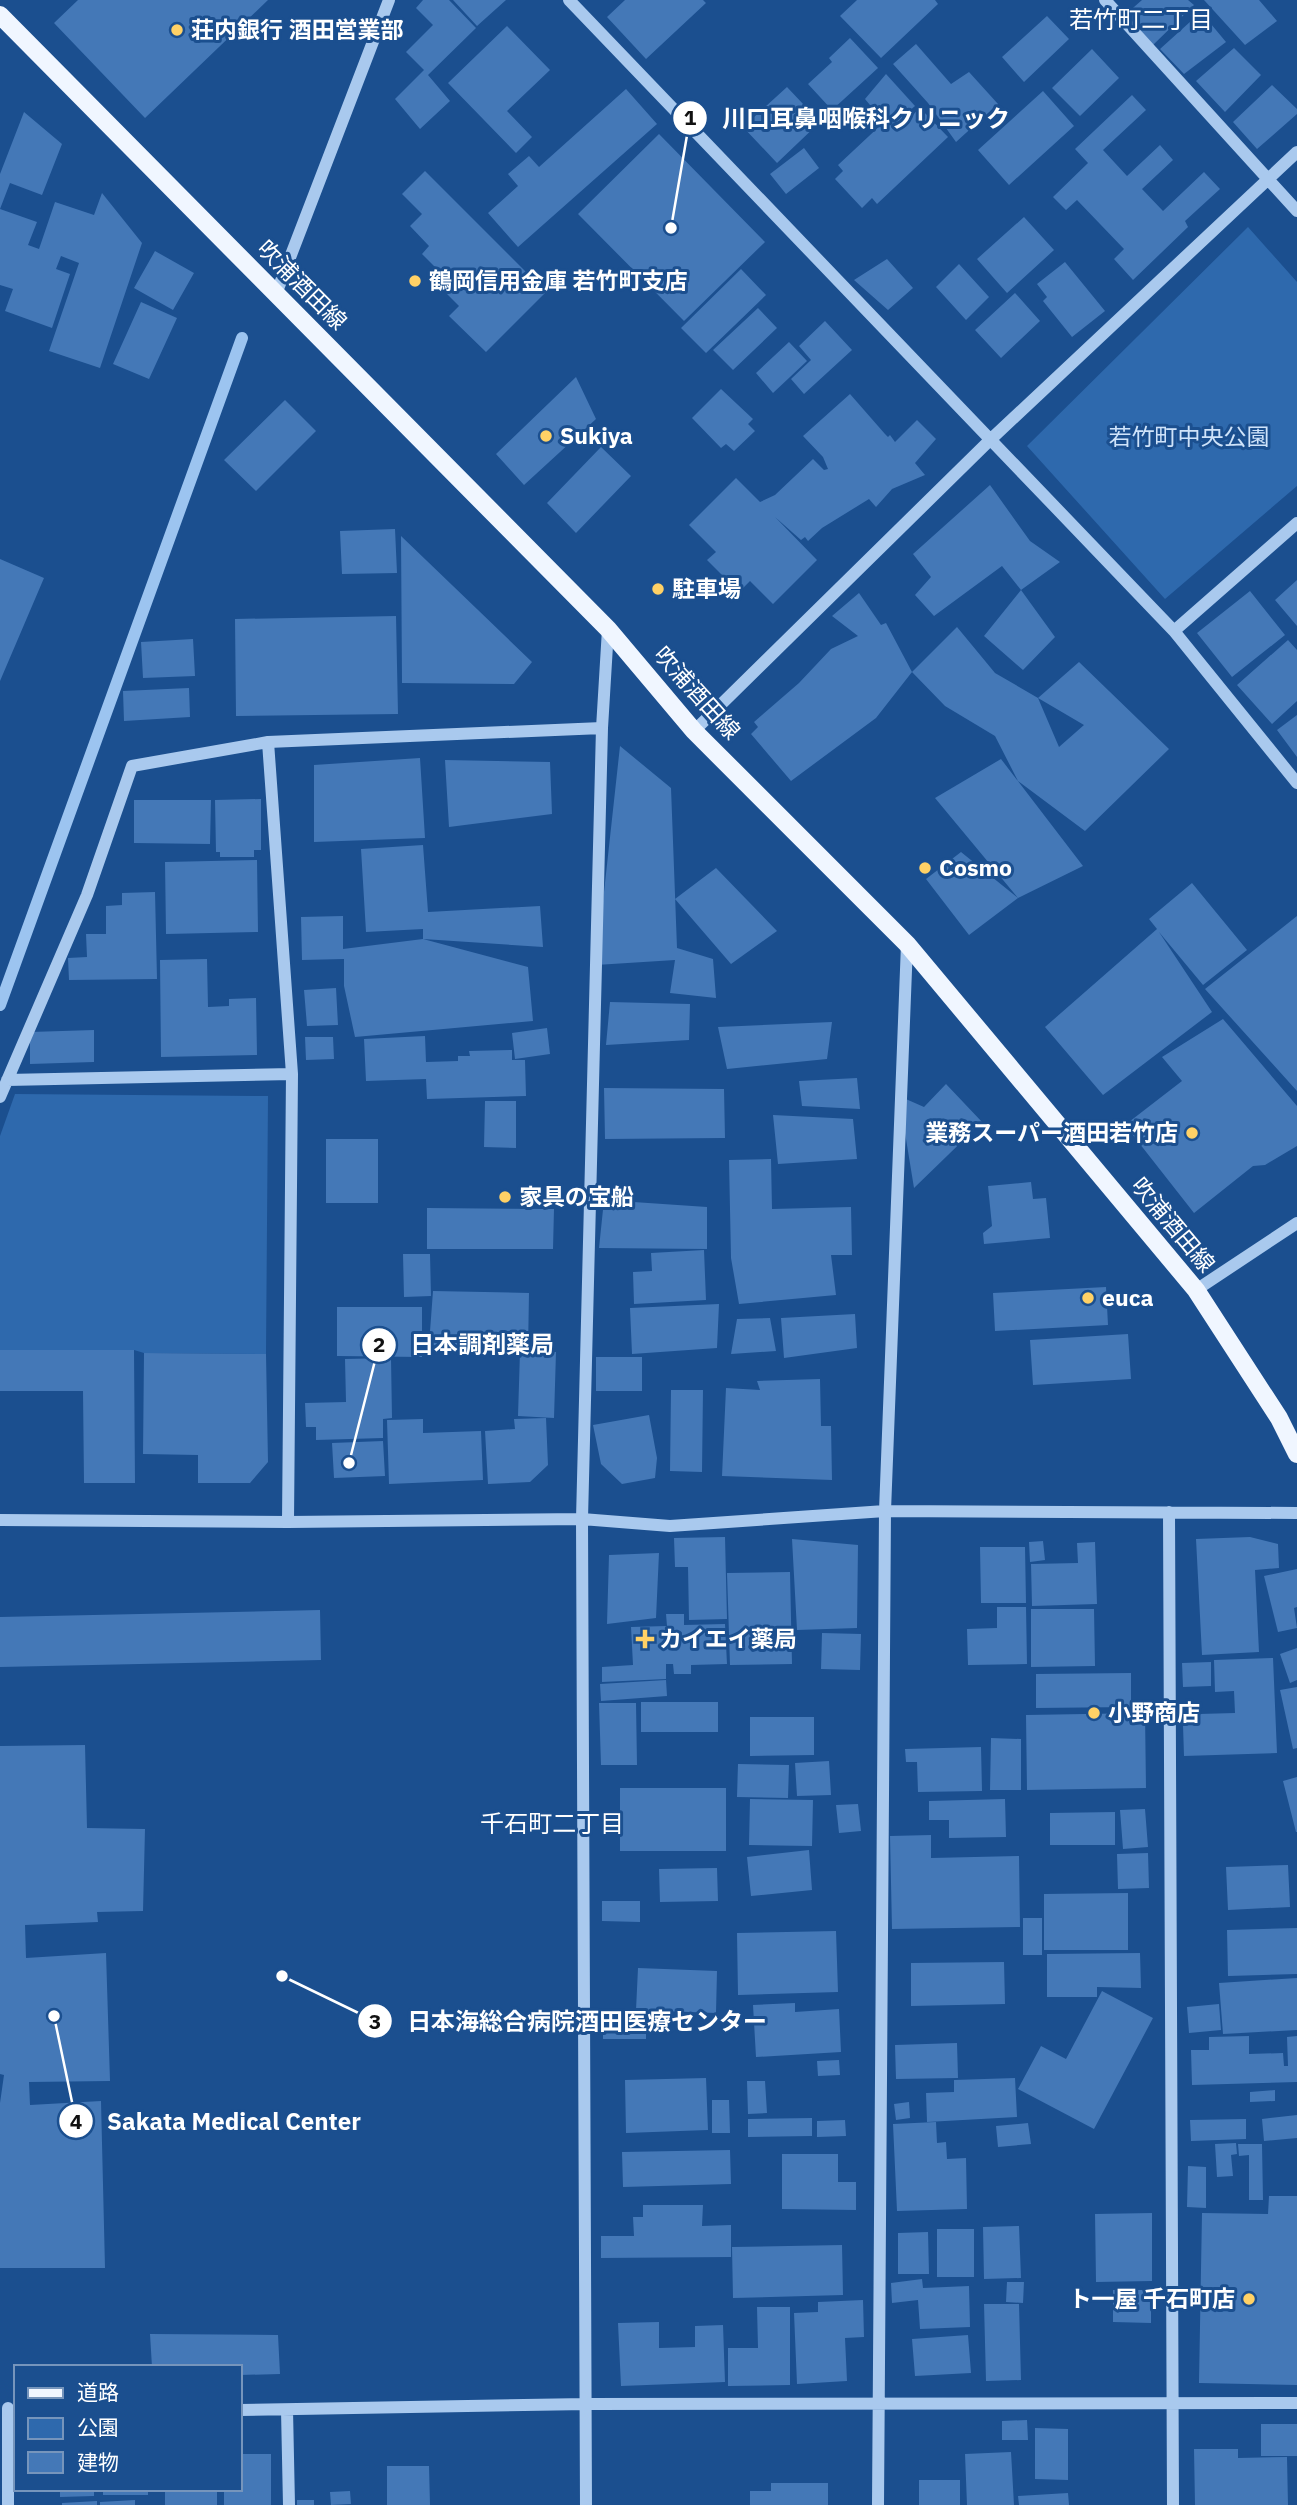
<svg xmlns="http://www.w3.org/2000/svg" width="1297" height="2505" font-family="'IBM Plex Sans','Noto Sans JP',sans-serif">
<rect width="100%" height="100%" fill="#1b4f8f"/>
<path fill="#2e69ad" d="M1248,227L1297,282V486L1165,599L1027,446Z
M15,1094L268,1096L266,1354L144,1353L134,1350H0V1136Z"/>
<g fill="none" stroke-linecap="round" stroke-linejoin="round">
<path stroke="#9cc4f0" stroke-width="12" d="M0,1005L242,338"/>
</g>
<path fill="#4478b7" d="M78,0H268L145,118L54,23Z
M423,0H449L476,28L428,75L450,101L420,129L395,99L424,70L406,52L433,25L416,8Z
M453,0H506L477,26Z
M625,0H703L706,3L646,59L607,17Z
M857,0H935L938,4L881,58L840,16Z
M1142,0H1188L1194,5L1153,45L1126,14Z
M1204,0H1259L1277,21L1245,45Z
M1201,12L1226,42L1184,74L1160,49Z
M1047,16L1069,39L1024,82L1002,57Z
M507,26L550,70L507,111L532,137L516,153L448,83Z
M850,38L878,68L832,110L808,84L832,62L829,58Z
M916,44L951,84L969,72L998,104L956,142L928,103L893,64Z
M1234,48L1261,75L1225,112L1196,81Z
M1092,49L1119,78L1080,116L1052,88Z
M886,74L915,106L902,117L906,121L920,108L948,137L877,204L872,198L862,208L835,179L843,171L838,165L884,122L865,99Z
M1272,85L1297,109V114L1257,149L1233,122Z
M787,87L820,122L777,163L743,127Z
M626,89L657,124L518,247L488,213L518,186L508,174L529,156L539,167Z
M1043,91L1074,126L1009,185L978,150Z
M1132,95L1146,110L1103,150L1127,176L1160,145L1173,160L1142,189L1163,211L1204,172L1220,189L1185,221L1188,227L1133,280L1114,259L1124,249L1077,200L1066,210L1053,197L1088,163L1075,149Z
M24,112L62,144L42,195L10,183L0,209L37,222L28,245L39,249L55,202L94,215L102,193L142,243L100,368L49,351L79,263L61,256L56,269L70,274L52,328L5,311L13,289L0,285V174Z
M659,134L765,242L684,321L578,214Z
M804,148L819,168L786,194L770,174Z
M425,171L546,292L486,352L449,316L459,306L431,278L439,271L422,254L429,246L410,226L422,214L402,194Z
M1024,217L1054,250L1007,293L977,259Z
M155,251L194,273L173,310L134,288Z
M887,259L913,288L888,310L854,280Z
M1065,262L1105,311L1072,337L1043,301L1047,297L1037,284Z
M959,264L989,297L966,320L936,287Z
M741,269L766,295L706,353L681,328Z
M1015,293L1040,321L1001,358L975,330Z
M141,302L177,318L149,379L113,364Z
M758,308L777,328L733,370L713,350Z
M825,321L852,350L804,394L791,379L811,360L799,346Z
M789,342L807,361L773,393L756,373Z
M576,377L596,419L524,485L496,454Z
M721,389L753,419L748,424L755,431L734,451L726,444L721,448L692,418Z
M850,394L885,434L888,437L890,435L895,442L917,420L936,439L915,463L925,475L892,489L876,507L869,499L822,528L808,541L805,537L801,540L775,517L817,560L773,604L750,581L739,592L707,560L716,552L689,525L736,478L760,502L775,495L813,459L824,470L828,469L823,457L803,436Z
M285,400L316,431L256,491L224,460Z
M601,447L631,476L576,533L547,503Z
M990,485L1030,541L1060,562L1021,590L1002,566L934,616L915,595L931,577L913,554Z
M395,529L397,573L342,574L340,531Z
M401,536L532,662L514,684L402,683Z
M0,559L44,578L0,681Z
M1297,580V626L1275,600Z
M1021,590L1055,637L1023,670L984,636Z
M1250,591L1285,635L1232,677L1197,633Z
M859,593L881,625L886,623L912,672L957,627L995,673L1038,698L1059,747L1084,725L1038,698L1079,662L1169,749L1085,831L1018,781L995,736L945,706L912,672L876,718L791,781L751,734L758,727L754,722L799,683L831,649L858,636L832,616Z
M396,616L398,714L236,716L235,619Z
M193,639L195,676L143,678L141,642Z
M1288,640L1297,650V701L1272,724L1237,685Z
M189,688L190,717L124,721L123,691Z
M1297,715V757L1277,730Z
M620,746L671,788L677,948L713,959L716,998L670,993L675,960L596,965Z
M420,758L425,838L314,842V765Z
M1001,759L1083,866L1018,898L969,935L926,879L961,852L1018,898L935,798Z
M445,760L550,762L552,814L449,827Z
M261,799V850H254V857H220V852H216L215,800Z
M134,800H211L210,844L134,843Z
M423,845L428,912L540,906L543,947L423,939V929L366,932L361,849Z
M257,860L258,932L166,934L165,862Z
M716,868L777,931L731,964L675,899Z
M1192,883L1247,950L1203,985L1159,932L1212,1012L1103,1095L1045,1027L1157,929L1149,919Z
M155,892L157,979L69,980L68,958L87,957L86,934H106V906L122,905V893Z
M343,916V949L423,939L528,967L533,1021L355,1037L344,986V959L302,960L301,917Z
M1297,916V1091L1205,989Z
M207,959L208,1007L229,1006V999L256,998L257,1055L161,1057L160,960Z
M336,988L338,1025L307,1026L304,990Z
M610,1002L690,1004L689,1040L606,1045Z
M1223,1019L1297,1106V1146L1265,1165L1253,1166L1194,1213L1125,1125L1182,1081L1162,1057Z
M832,1022L827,1059L727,1069L718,1027Z
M547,1028L550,1054L515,1059L512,1033Z
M94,1030V1062L30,1064V1032Z
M425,1036L426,1062L458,1061V1056H470L469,1051L512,1050V1060H525L526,1096L427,1099L426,1079L366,1081L364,1039Z
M305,1037H333L334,1059L306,1060Z
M857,1078L860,1109L802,1106L799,1081Z
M946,1084L982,1122L914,1188L899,1096L924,1107Z
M604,1088L724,1089L725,1138L605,1139Z
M485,1101H516V1148L484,1147Z
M773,1115L853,1119L857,1159L778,1164Z
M326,1139H378V1203H326Z
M771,1159L772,1209L851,1207L852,1255H831L836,1295L739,1304L731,1258L729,1160Z
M1031,1182L1033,1199L1046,1198L1050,1238L984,1244L983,1233L992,1226L988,1186Z
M604,1200L707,1207V1249L599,1248Z
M427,1208L554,1209L553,1249H427Z
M704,1250L706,1300L634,1304L633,1272L652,1271L651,1253Z
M403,1254H430L431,1296L404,1297Z
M1106,1287L1108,1325L995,1331L993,1293Z
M433,1291L529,1293L528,1351L429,1345Z
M719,1304L717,1348L632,1354L630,1308Z
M337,1307H422V1357L337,1356Z
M855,1314L857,1348L784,1358L781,1318Z
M770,1318L776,1351L731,1354L737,1319Z
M1128,1334L1131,1379L1033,1385L1030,1340Z
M0,1350H134L135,1483H84L83,1391H0Z
M520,1352H556L554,1418L518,1416Z
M144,1353L266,1354L268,1462L250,1483H198V1455L143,1454Z
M596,1357H642V1391H596Z
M391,1358L392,1418L383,1419V1438L316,1440V1427H306L305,1403L346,1402L345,1359Z
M820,1379L821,1426H831L832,1480L722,1476L726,1388L760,1390L757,1381Z
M671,1390H703L702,1472L670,1471Z
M649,1415L657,1458L655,1478L622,1484L601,1464L593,1425Z
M546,1418L548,1465L530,1482L488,1484L485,1431L515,1429L514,1419Z
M423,1419V1433L481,1431L483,1480L389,1484L387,1420Z
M383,1441L385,1476L334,1478L332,1443Z
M725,1537L727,1619L689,1620L688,1567H675L674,1538Z
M1250,1537L1278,1544L1279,1568L1255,1570L1259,1652L1202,1655L1196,1539Z
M792,1539L858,1545L857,1628L797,1630Z
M1043,1541L1045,1560L1030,1562L1029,1542Z
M1095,1542L1097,1604L1032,1606L1031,1564L1078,1563L1077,1543Z
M980,1547H1025L1026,1603H981Z
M659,1553L656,1618L607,1624L609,1555Z
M1297,1569V1607L1294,1608L1297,1628L1278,1632L1264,1576Z
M790,1572L792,1664L730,1665L727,1573Z
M997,1607H1026L1027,1664L968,1665L967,1629L997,1628Z
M1031,1609H1094L1095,1666L1031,1667Z
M320,1610L321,1660L0,1667V1617Z
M666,1614H684V1625L725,1624L727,1664L691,1665V1674H674L673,1664H666V1679L602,1682V1667L633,1665L631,1627L667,1626Z
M822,1633L861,1634L860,1670L821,1669Z
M1297,1648V1680L1290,1683L1280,1654Z
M1273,1658L1277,1753L1184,1756L1183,1725L1199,1724V1714L1235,1713L1234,1691L1215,1692L1214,1660Z
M1211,1662V1686L1183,1687L1182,1663Z
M1131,1673V1707L1036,1708V1674Z
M666,1680L667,1696L601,1701L600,1684Z
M1297,1687V1748L1293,1749L1280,1690Z
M641,1702H718V1732H641Z
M599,1703H636L637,1765H601Z
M1145,1713L1146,1788L1027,1790L1026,1715Z
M750,1717H814V1755L750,1756Z
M991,1738L1021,1739V1790H990Z
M85,1745L87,1828L145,1829L143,1911L97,1912L98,1922L25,1925L26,1958L106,1953L110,2081L29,2082L30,2105L101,2101L105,2268H0V2103L4,2075L0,2074V1746Z
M981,1747L982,1791L918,1792L917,1762H906L905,1749Z
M829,1761L831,1795L797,1796L795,1763Z
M738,1764L789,1765L788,1798L737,1797Z
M1297,1777V1832H1296L1283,1781Z
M620,1788H726V1851H620Z
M750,1799L813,1800L812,1846L749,1845Z
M1005,1799L1006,1837L949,1838V1820H929V1801Z
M858,1804L861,1831L839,1833L836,1805Z
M1145,1809L1148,1847L1123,1849L1120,1810Z
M1115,1812V1845H1050V1813Z
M931,1835V1858L1019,1856L1020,1927L892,1929L890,1836Z
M809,1850L812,1890L751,1896L747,1857Z
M1148,1853L1149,1888L1118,1889L1117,1854Z
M1288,1865L1290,1907L1228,1910L1226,1867Z
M717,1868L718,1901L660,1902L659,1869Z
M1128,1893V1950H1044V1894Z
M602,1901H640V1922L602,1921Z
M1023,1918H1042V1955H1023Z
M1297,1928V1974L1228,1976L1227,1930Z
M836,1931L838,1992L738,1995L737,1933Z
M1140,1953L1141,1988L1097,1987V1997H1047V1954Z
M1004,1962L1005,2004L911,2006V1963Z
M638,1968L717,1971L716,2013L636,2010Z
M1297,1978V2030L1223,2034L1219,1983Z
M1102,1991L1153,2018L1094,2129L1018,2089L1041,2046L1066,2059Z
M795,2003V2012L839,2009L841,2052L756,2057L753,2005Z
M1219,2004L1221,2030L1189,2033L1187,2007Z
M603,2017L646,2018V2039H603Z
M1249,2036V2054L1283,2053L1284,2066H1288L1287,2037L1297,2036V2082L1192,2085L1191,2050H1209V2037Z
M957,2043L958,2078L896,2079L895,2045Z
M839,2060L840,2075L818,2076L817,2061Z
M706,2078L708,2130L626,2133L625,2080Z
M1015,2078L1017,2117L927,2122L926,2093L954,2092V2080Z
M747,2081H765L767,2113L748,2114Z
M1275,2090V2101L1250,2102V2092Z
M712,2100H729L730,2133H712Z
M909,2102L910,2118L896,2120L894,2104Z
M1297,2115V2138L1264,2141L1262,2119Z
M812,2118V2136L748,2137V2119Z
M1246,2119V2139L1191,2141L1190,2120Z
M845,2120L846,2136L817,2137V2121Z
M936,2122L937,2143L946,2142L947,2159L966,2158L967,2209L897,2211L893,2124Z
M1028,2123L1031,2144L998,2147L996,2126Z
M1236,2143L1237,2154L1231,2155L1233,2176L1217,2177L1215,2144Z
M1238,2144H1262L1263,2200H1249V2155L1239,2156Z
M730,2150L731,2184L623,2187L622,2152Z
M782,2154H838V2182H856V2210L782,2209Z
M1188,2166L1206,2167V2208L1187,2207Z
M1269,2196H1297V2385L1199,2383L1202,2213L1268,2214Z
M643,2205H703L702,2226L731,2225V2257L601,2258V2236H634L633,2217H643Z
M1152,2213V2281L1096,2282L1095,2214Z
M1019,2226L1021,2278L984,2279L983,2227Z
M937,2229H974V2277H937Z
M928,2232L929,2274H898V2233Z
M842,2245L843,2295L733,2298L732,2247Z
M922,2279L923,2288L969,2286L970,2327L920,2329L918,2300L892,2303L891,2283Z
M1007,2282H1024L1023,2303L1006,2302Z
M1113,2290H1151V2323L1113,2322Z
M863,2300L864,2337L845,2338L847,2381L797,2384L794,2313L818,2312V2302Z
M984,2304H1019L1021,2380L986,2381Z
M757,2307H790V2385L728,2386V2348H758Z
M659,2322V2348L695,2347V2326L723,2325L725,2382L621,2386L618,2323Z
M150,2334L278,2335L280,2374L240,2375V2367H152Z
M968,2335L971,2373L915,2376L912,2339Z
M1027,2420L1028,2440H1002V2421Z
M1261,2424H1297V2456H1261Z
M1035,2428L1068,2429V2480L1035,2479Z
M1194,2449H1238V2458L1287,2457L1288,2505H1195Z
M1011,2452L1014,2505H967L965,2454Z
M240,2454H271V2505H224V2489H240Z
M387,2466H429L430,2505H387Z
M919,2480H960V2505H919Z
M771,2483H828V2505H750V2491H771Z
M60,2489H94V2496L60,2497Z
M103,2489H148V2495H103Z
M165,2489H217V2505H165Z
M350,2491L351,2504L331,2505L330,2492Z
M1068,2493L1069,2505H1019L1018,2496Z
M135,2500V2505H100V2502Z
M297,2500H314V2505H297Z
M97,2501V2505H62V2503Z"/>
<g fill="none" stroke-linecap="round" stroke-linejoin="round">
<path stroke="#a9c9ee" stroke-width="12" d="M569,0L1174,631L1297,783
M1105,0L1297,211
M276,294L389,0
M1174,631L1297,523
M694,731L989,441L1297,152
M268,742L292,1074L288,1522
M7,1080L292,1074
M0,1097L87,895L132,766L268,742L602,728
M1196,1290L1297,1223
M1169,1512L1173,2505
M0,1520L288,1522L582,1519L670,1526L885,1511L1297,1513
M8,2408V2505
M240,2410L587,2404L1297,2403
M287,2410L289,2505
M586,2505L582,1519L602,728L608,629
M878,2505L885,1511L907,944"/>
<path stroke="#f0f6ff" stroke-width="18" d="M0,15L608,629L694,731L907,944L1196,1290L1279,1418L1297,1454"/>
</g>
<g fill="#ffd166" stroke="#1b4f8f" stroke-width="2.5">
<circle cx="177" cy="30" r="7"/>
<circle cx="415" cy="281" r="7"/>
<circle cx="546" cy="436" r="7"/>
<circle cx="658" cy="589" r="7"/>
<circle cx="925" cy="868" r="7"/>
<circle cx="1192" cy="1133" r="7"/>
<circle cx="505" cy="1197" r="7"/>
<circle cx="1088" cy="1298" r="7"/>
<path d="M641.5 1628.5h7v7h7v7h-7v7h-7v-7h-7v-7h7z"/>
<circle cx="1094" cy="1713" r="7"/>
<circle cx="1249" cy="2299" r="7"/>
</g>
<g text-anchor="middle" stroke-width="6" stroke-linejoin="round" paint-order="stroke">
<g font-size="23" font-weight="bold" fill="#fff" stroke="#1b4f8f" text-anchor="start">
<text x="191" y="38">荘内銀行 酒田営業部</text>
<text x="429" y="289">鶴岡信用金庫 若竹町支店</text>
<text x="560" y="444">Sukiya</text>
<text x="672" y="597">駐車場</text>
<text x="939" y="876">Cosmo</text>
<text x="1178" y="1141" text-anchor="end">業務スーパー酒田若竹店</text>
<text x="519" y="1205">家具の宝船</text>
<text x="1102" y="1306">euca</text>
<text x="659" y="1647">カイエイ薬局</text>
<text x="1108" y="1721">小野商店</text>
<text x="1235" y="2307" text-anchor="end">ト一屋 千石町店</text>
</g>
<g font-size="23" fill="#fff" stroke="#1b4f8f">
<text transform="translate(302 285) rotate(45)" y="8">吹浦酒田線</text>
<text transform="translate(697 693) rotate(48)" y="8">吹浦酒田線</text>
<text transform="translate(1173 1225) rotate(50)" y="8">吹浦酒田線</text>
</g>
<g font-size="23" fill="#cfe3fa" stroke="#1b4f8f">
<text x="1189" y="445">若竹町中央公園</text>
</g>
<g font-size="24" fill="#fff" stroke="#1b4f8f">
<text x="1141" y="28">若竹町二丁目</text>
<text x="552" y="1832">千石町二丁目</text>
</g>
</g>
<path fill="none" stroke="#fff" stroke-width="2.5" d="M671 228L690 118M349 1463L379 1345M282 1976L375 2021M54 2016L76 2121"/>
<g fill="#fff" stroke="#1b4f8f" stroke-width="2.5">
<circle cx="671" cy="228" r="7"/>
<circle cx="349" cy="1463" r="7"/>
<circle cx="282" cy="1976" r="7"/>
<circle cx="54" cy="2016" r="7"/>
<circle cx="690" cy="118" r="18"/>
<circle cx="379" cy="1345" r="18"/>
<circle cx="375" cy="2021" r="18"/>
<circle cx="76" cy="2121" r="18"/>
</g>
<g font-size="21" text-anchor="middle" font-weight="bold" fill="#111">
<text x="690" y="125">1</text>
<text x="379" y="1352">2</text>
<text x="375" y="2029">3</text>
<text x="76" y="2129">4</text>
</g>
<g font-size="24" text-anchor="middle" font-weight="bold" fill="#fff" stroke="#1b4f8f" stroke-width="6" stroke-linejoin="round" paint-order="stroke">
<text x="866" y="127">川口耳鼻咽喉科クリニック</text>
<text x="482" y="1353">日本調剤薬局</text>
<text x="587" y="2030">日本海総合病院酒田医療センター</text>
<text x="234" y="2130">Sakata Medical Center</text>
</g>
<rect x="14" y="2365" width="228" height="126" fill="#1b4f8f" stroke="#7695bc" stroke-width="2"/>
<rect x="28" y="2388" width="35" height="10" fill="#f0f6ff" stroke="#7695bc" stroke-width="2"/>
<text x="77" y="2400" font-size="21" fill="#ffffff">道路</text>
<rect x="28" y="2418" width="35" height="21" fill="#2e69ad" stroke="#7695bc" stroke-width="2"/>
<text x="77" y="2435" font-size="21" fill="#ffffff">公園</text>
<rect x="28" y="2452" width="35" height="21" fill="#4478b7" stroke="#7695bc" stroke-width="2"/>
<text x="77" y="2470" font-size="21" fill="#ffffff">建物</text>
</svg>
